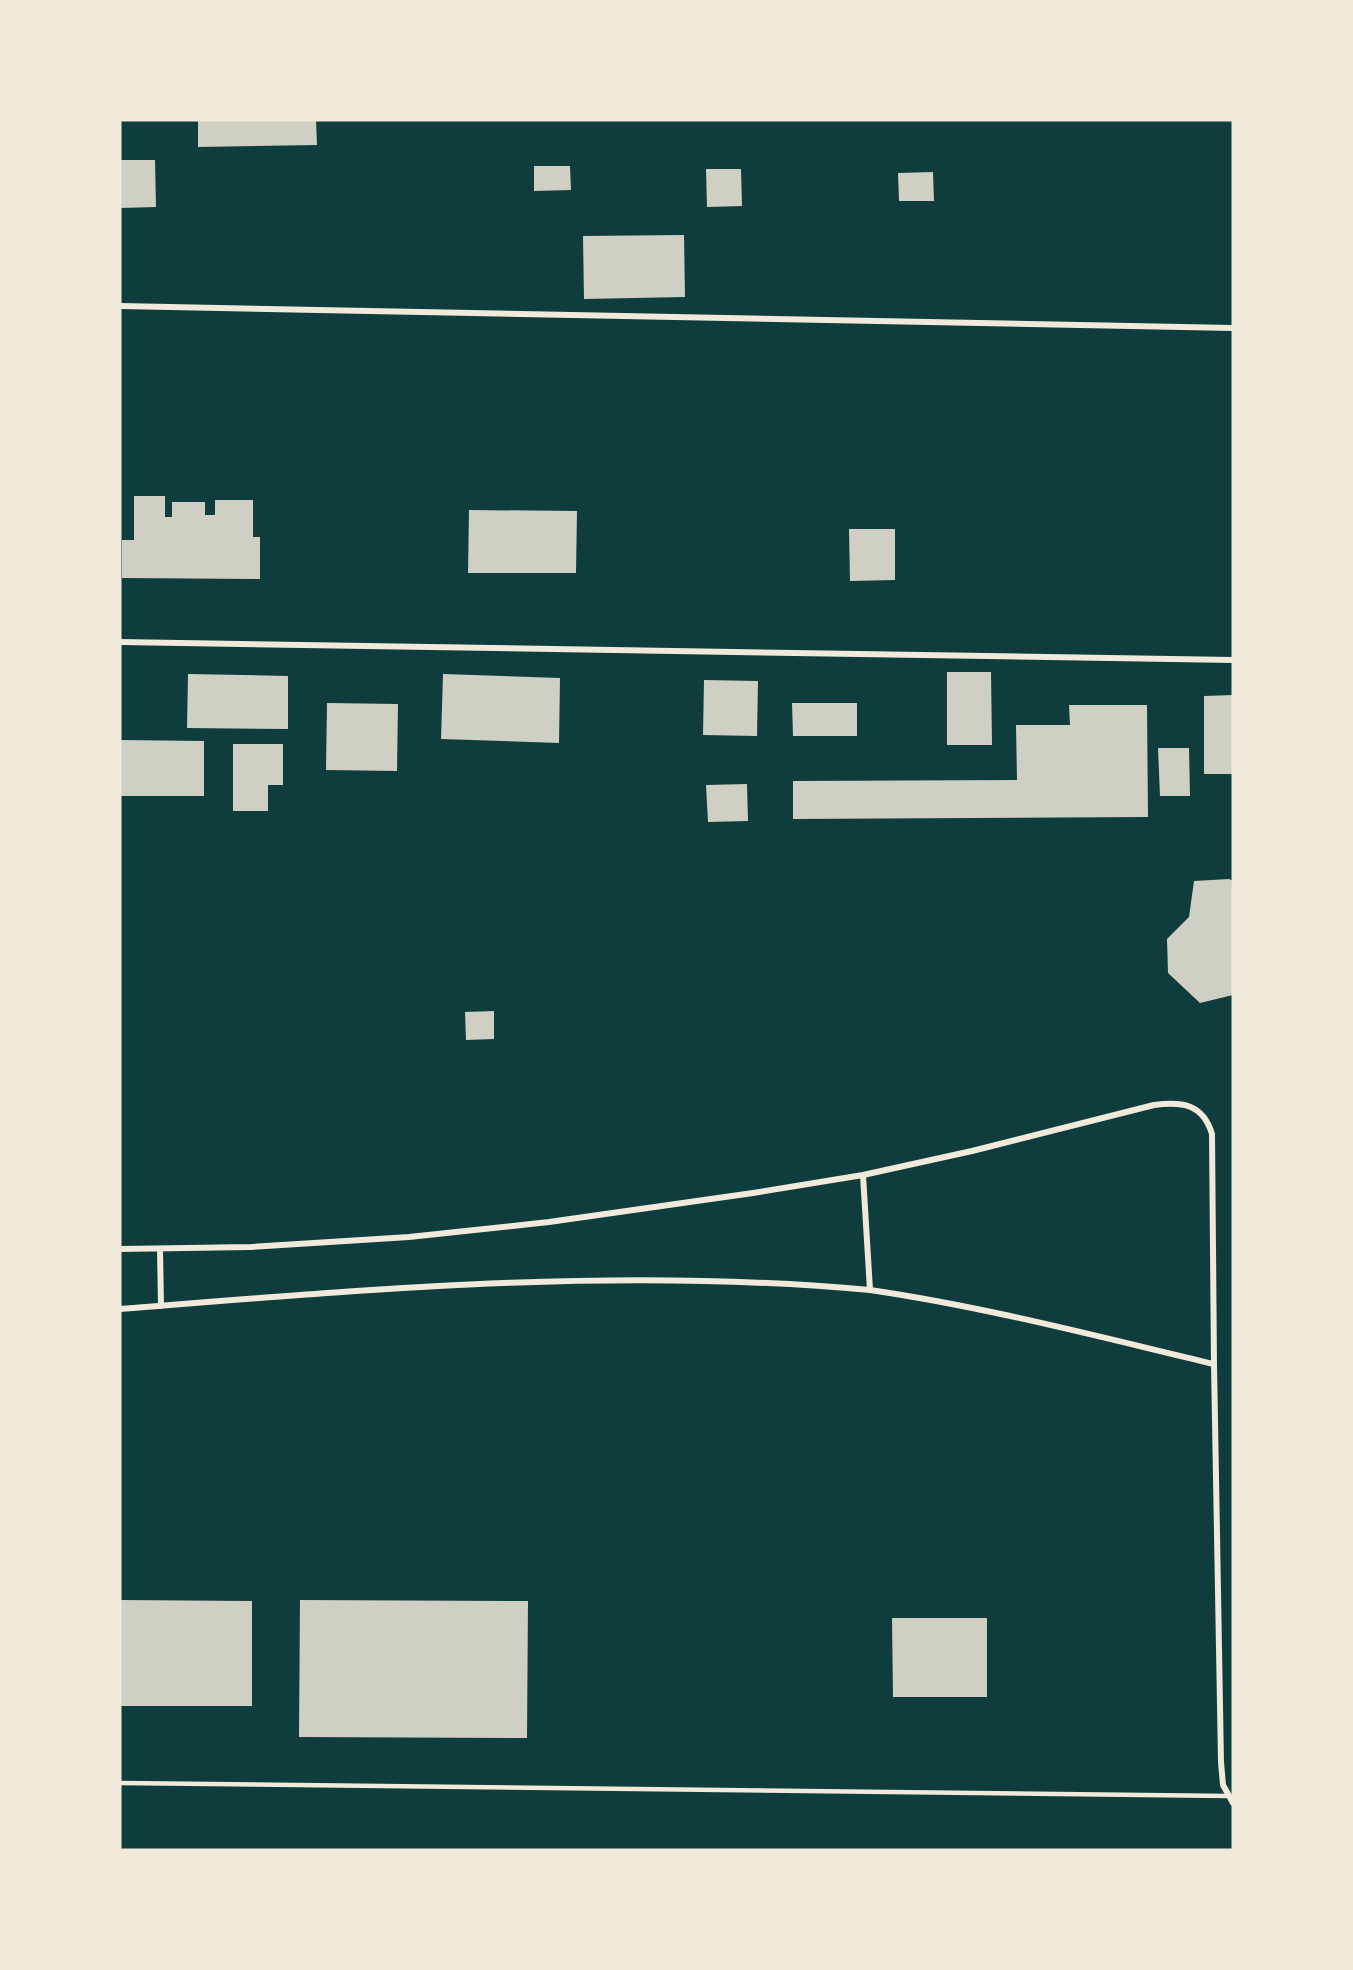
<svg xmlns="http://www.w3.org/2000/svg" width="1353" height="1970" font-family="Quicksand,sans-serif">
<rect width="100%" height="100%" fill="#0f3d3e"/>
<path fill="#cfcfc3" d="M198,120H316L317,145L198,147Z
M120,160H155L156,207L120,208Z
M534,166H570L571,190L534,191Z
M706,169H741L742,206L707,207Z
M933,172L934,201H899L898,173Z
M684,235L685,297L584,299L583,236Z
M134,496H165V517H172V502H205V515H215V500H253V537H260V579L122,578V540H134Z
M469,510L577,511L576,573H468Z
M849,529H895V580L850,581Z
M947,672H991L992,745H947Z
M188,674L288,676V729L187,728Z
M443,674L560,678L559,743L441,739Z
M704,680L758,681L757,736L703,735Z
M1233,695V774H1204V696Z
M327,703L398,704L397,771L326,770Z
M792,703H857V736H793Z
M1069,705H1147L1148,817L793,819V781L1017,780L1016,725H1070Z
M120,740L204,741V796H120Z
M233,744H283V785H268V811H233Z
M1158,748H1189L1190,796H1160Z
M747,784L748,821L708,822L706,785Z
M1229,879L1233,881V995L1200,1003L1168,973L1167,939L1189,917L1194,881Z
M494,1011V1039L466,1040L465,1012Z
M120,1600L252,1601V1706H120Z
M300,1600L528,1601L527,1738L299,1737Z
M892,1618H987V1697H893Z"/>
<g fill="none" stroke-linecap="round" stroke-linejoin="round">
<path stroke="#f1e9da" stroke-width="4.5" d="M120,1783L1228,1796"/>
<path stroke="#f1e9da" stroke-width="6" d="M120,306L1233,328
M120,642L1233,660
M120,1249L251,1247L409,1237L549,1222L753,1193L863,1175L972,1151L1154,1105C1182,1101 1203,1104 1212,1134L1214,1364C1100,1337 986,1307 870,1290L863,1175
M160,1249L161,1306
M120,1309C370,1289 620,1267 870,1290
M1214,1364L1221,1762L1223,1785L1233,1803"/>
</g>
<rect width="1353" height="1970" fill="none" stroke="#f1e9da" stroke-width="243"/>
</svg>
